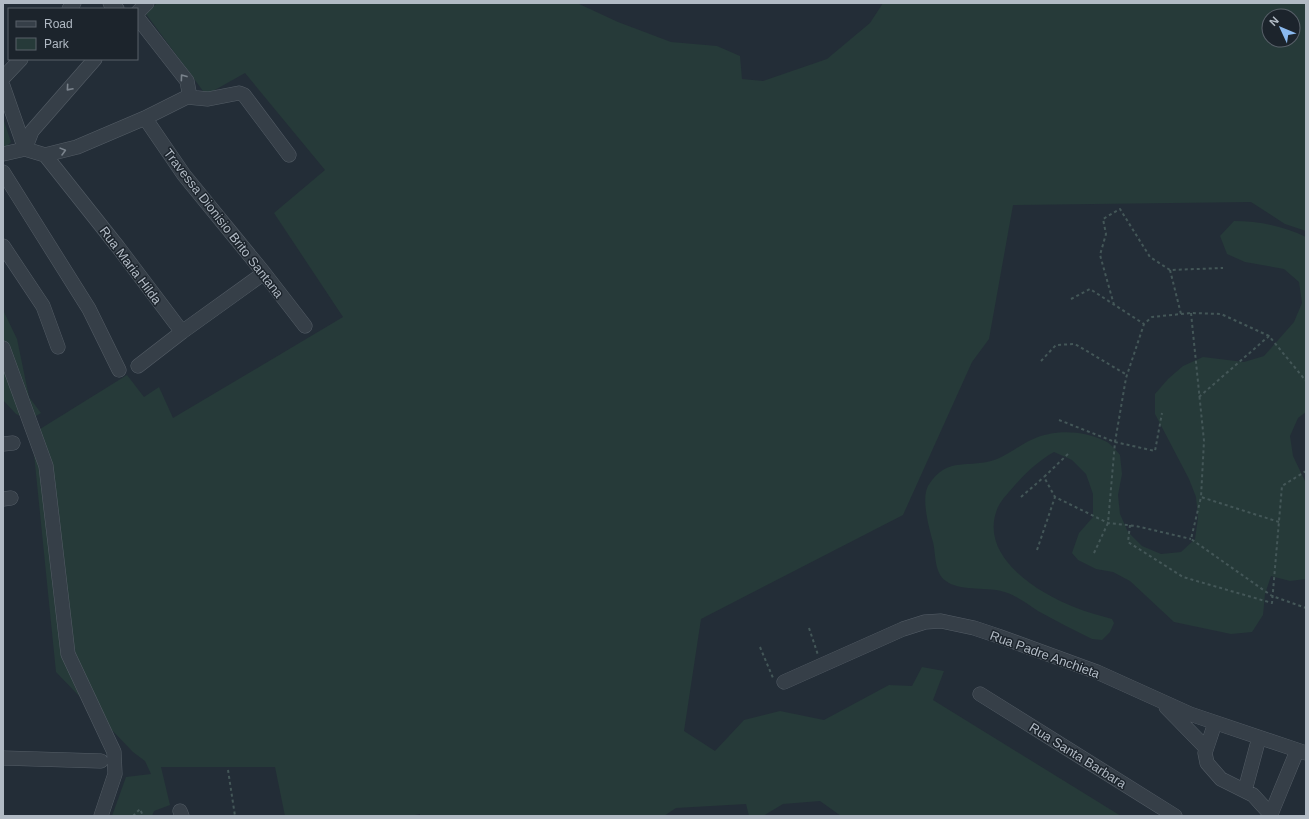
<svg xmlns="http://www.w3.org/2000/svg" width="1309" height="819" font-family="Helvetica,sans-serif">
<rect width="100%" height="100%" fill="#232d37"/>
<path fill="#263a39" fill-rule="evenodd" d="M157,3H577L618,22L671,42L717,46L740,56L742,79L763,81L827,59L870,23L883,3H1306V231L1285,224L1251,202L1013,205L989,339L972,362L903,515L701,619L684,731L715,751L744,720L780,711L824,720L889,685L912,686L922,667L944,671L933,700L1121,816H841L820,801L783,804L763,816H749L746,804L676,808L664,816H420V814L410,816H285L275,767H161L170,805L154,811L152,816H112L126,777L151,774L145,761L133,752L56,672L32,434L127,375L144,397L159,387L173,418L343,317L274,213L325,170L245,73L206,95L146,14ZM1269,16H1293V40H1269Z
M3,118L11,142L3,150Z
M1234,221C1259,221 1283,226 1306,237V412L1298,418L1290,436L1293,456L1306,483V579L1290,581L1271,576L1265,594L1263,615L1252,632L1231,634L1174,622L1130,581L1113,572L1096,569L1078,560L1072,553L1079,533L1093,517V494L1086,474L1072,460L1054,452C1038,461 1027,472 1015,485C1009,492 1002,499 998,507C977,555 1036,592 1074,607C1086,612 1099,615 1112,619L1114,623L1110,632L1102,640L1092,639C1074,630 1056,621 1038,611C1027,604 1015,594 1001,591C984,587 959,591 946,581C934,573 936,554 933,542C929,528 921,499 928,486C948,454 969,470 997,459C1009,454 1020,445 1031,440C1053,429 1083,430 1105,441C1110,443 1116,450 1120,455L1122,474L1118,495L1120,514L1128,532L1142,546L1161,554L1181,552L1195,539L1198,518L1196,497L1189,479L1155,414V394L1168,379L1183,366L1203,357L1244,362L1264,356L1294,322L1302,303L1299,282L1284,269L1245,262L1227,254L1220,236Z
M3,310L17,339L29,397L41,413L29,420L16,414L3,400Z"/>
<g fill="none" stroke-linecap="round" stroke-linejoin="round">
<g stroke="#545d66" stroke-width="15">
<path id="minor" d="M110,3L117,9
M69,9L74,3
M137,13L147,3
M3,78L21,59
M3,86L25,149
M187,97L208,99L239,93L244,95L289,155
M145,118L184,175L264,273L305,326
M25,149L32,131L95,59
M3,154L25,149L45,155L77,147L145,118L187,97L189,92L187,81L137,17
M45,155L118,247L182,332L138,366
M3,172L89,309L119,370
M3,246L43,306L58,347
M182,332L264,273
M3,348L46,466L68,654L114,752L115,774L101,816
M3,444L13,443
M3,499L11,498
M784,682L903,629L925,622L941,621L974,628L998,636L1097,672L1190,714L1306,753
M980,694L1175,816
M1166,707L1206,748
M1215,723L1205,753L1207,763L1221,779L1253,795L1272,816
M3,758L101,761
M1245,790L1259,738
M180,811L182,816
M1271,814L1297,751"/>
</g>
<path stroke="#445758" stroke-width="2" stroke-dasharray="3 3" stroke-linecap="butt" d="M1170,270L1181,314
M1071,299L1090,289L1144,324
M1114,305L1100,255L1106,234L1103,219L1120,209L1150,257L1170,270L1223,268
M1191,313L1204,441L1201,497
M1041,361L1056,345L1075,344L1127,375
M1199,397L1269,336
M1059,420L1115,442L1155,451L1162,413
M1068,454L1044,477L1055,497L1108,523L1136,526L1191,539
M1021,497L1044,477
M1279,522L1201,497L1191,539L1272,596L1306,608
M1130,525L1128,542L1183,577L1272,603L1282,486L1306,471
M1037,550L1055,497
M1094,553L1108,523L1115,442L1126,378L1144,324L1152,317L1191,313L1221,314L1269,336L1306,381
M809,628L818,655
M760,647L773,678
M228,770L235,816
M133,816L140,809L143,816"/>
<use href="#minor" stroke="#363f48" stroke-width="14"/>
</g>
<defs><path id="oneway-chevron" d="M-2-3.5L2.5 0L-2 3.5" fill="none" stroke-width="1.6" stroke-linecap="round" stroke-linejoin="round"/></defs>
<g stroke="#7a838c">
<use href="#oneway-chevron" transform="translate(183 77) rotate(-126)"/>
<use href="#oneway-chevron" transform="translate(69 88) rotate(131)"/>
<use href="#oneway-chevron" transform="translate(63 151) rotate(-15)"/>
</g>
<g text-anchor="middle" stroke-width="3" stroke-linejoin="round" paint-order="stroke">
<g font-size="13" fill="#b1bac4" stroke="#1c242c">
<text transform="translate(224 223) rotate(52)" y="5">Travessa Dionisio Brito Santana</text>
<text transform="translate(131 265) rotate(53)" y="5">Rua Maria Hilda</text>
<text transform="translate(1045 654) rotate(20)" y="5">Rua Padre Anchieta</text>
<text transform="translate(1078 755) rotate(32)" y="5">Rua Santa Barbara</text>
</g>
</g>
<rect width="1309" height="819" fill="none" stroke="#b1bac4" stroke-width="8"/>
<rect x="8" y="8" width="130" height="52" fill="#1c242c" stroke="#586069"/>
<rect x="16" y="21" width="20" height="6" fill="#363f48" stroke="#586069"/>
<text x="44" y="28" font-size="12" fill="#b1bac4">Road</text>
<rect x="16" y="38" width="20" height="12" fill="#263a39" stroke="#586069"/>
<text x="44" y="48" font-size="12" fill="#b1bac4">Park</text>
<g transform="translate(1281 28) rotate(314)"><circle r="19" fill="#1c242c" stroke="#586069"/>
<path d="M0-3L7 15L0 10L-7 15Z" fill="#8bbaef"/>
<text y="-6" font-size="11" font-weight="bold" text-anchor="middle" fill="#b1bac4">N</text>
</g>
</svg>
